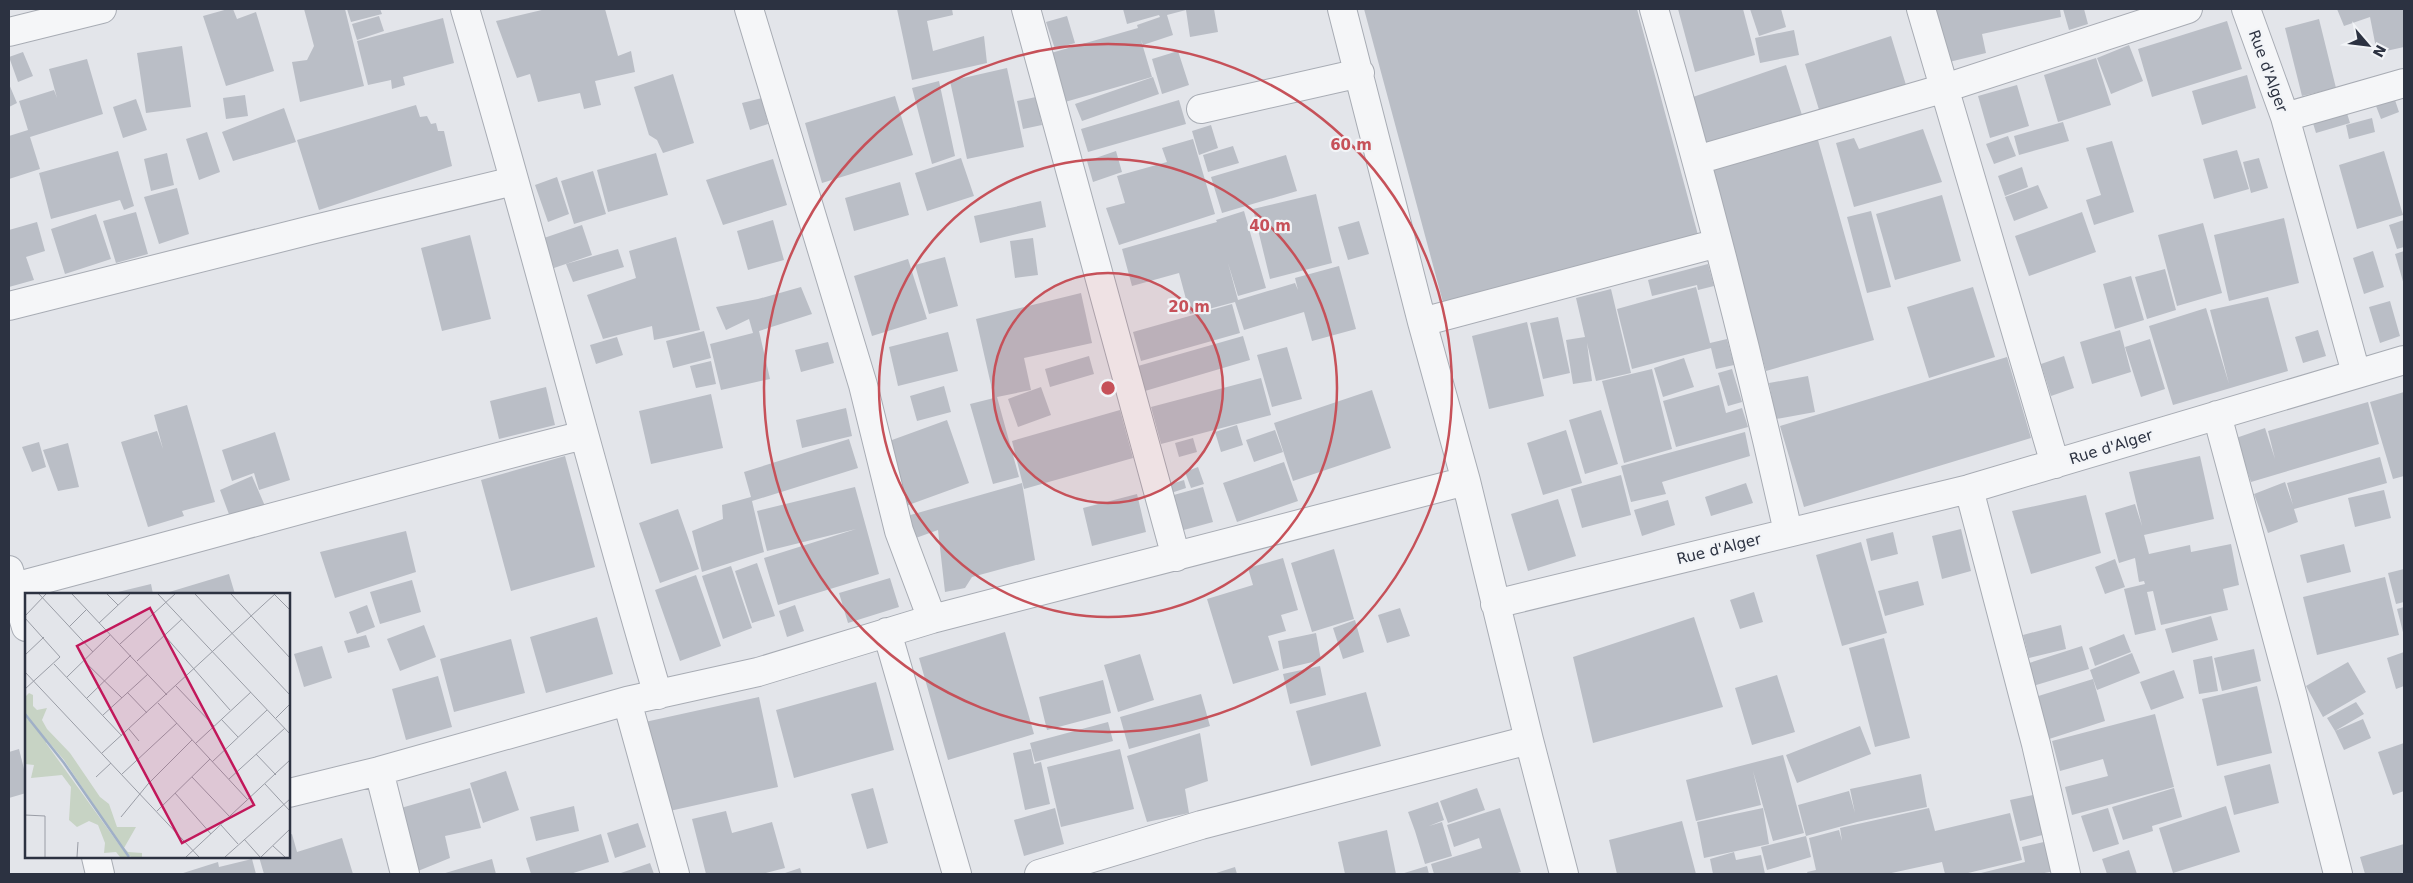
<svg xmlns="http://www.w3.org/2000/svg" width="2413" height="883" font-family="'DejaVu Sans',sans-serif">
<rect width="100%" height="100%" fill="#e3e5ea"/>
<path fill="#babec6" d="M228,9H233L237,19L256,12L274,71L226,86L203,16Z
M304,9H345L364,86L300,102L292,62L307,60L314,46Z
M347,9H380L382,14L351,22Z
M546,9H605L618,56L631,51L635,72L595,81L601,105L584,109L580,93L538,102L530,74L517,78L496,21Z
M897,9H952L953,15L927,21L933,51L984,36L987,63L912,80Z
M1123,9H1214L1218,32L1190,37L1186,10L1167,15L1173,35L1143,45L1141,40L1152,77L1065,102L1051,53L1138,28L1137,25L1160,17L1159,15L1127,24Z
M1364,9H1637L1698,235L1444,306Z
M1678,9H1743L1755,55L1695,72Z
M1750,9H1781L1786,27L1759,36Z
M1931,9H2060L2061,17L1982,34L1986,53L1945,63Z
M2063,9H2084L2088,24L2069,30Z
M2337,9H2404V47L2377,53L2370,17L2344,26Z
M379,16L384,31L357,40L352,24Z
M1067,16L1075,43L1055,49L1046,22Z
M443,18L454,63L403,77L405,85L392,89L391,80L368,85L357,41Z
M2319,19L2336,88L2302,96L2285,28Z
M2227,21L2242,69L2152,97L2138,49Z
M1794,30L1799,55L1760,63L1755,38Z
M1891,36L1906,85L1820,113L1805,64Z
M2129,45L2143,81L2111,94L2097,58Z
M182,46L191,107L146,113L137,53Z
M1178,51L1189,85L1162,94L1152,59Z
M23,52L33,76L18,82L9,57Z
M2096,58L2111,105L2058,122L2044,75Z
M87,59L103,114L30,137L40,169L9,179V136L28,130L19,101L54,90L57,98L49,69Z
M1786,65L1802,115L1706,147L1690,98Z
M1007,68L1024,147L967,159L950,81Z
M673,74L694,143L663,153L657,140L649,135L634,87Z
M2247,75L2256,108L2202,125L2192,91Z
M1153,77L1159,94L1082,121L1075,104Z
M939,81L955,156L932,164L912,88Z
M9,84L17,103L9,107Z
M2017,85L2029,126L1990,138L1978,96Z
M245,95L248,116L226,119L223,98Z
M895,96L913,155L822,183L805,123Z
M1036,97L1042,125L1023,129L1017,101Z
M762,98L768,124L750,130L742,103Z
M136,99L147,130L123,138L113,107Z
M1179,100L1186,124L1088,152L1081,129Z
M2395,100L2399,112L2381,119L2376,106Z
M416,105L420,117L427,116L431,124L436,123L438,131H444L452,166L319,210L297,140Z
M284,108L296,142L233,161L222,132Z
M2346,110L2350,123L2316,133L2312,120Z
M2372,118L2375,132L2349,139L2346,125Z
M2063,122L2069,141L2019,155L2014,136Z
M1211,125L1218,148L1199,155L1192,131Z
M1923,129L1942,182L1854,207L1836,143L1854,138L1859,149Z
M207,132L220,172L199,180L186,139Z
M1816,133L1874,340L1766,371L1709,164Z
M2008,136L2016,156L1994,164L1986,144Z
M1193,139L1215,214L1119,245L1106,208L1125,203L1117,176L1167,162L1162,148Z
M2112,141L2134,212L2094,225L2086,200L2101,195L2086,148Z
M1233,146L1239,163L1208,172L1203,155Z
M2237,150L2249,189L2214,199L2203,159Z
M118,151L134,206L124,210L120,200L51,219L39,173Z
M1116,151L1122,172L1093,182L1087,161Z
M2384,151L2403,215L2357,229L2339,165Z
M167,153L174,185L151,191L144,159Z
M656,153L668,195L608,212L597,170Z
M1286,155L1297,191L1222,213L1211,177Z
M961,158L974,196L927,211L915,173Z
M2259,158L2268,188L2251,193L2243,162Z
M773,159L787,205L723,225L706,180Z
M2022,167L2028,187L2005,196L1998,176Z
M593,171L606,214L574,224L561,181Z
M557,177L569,214L548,222L535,185Z
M900,182L909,215L854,231L845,198Z
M2038,185L2048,208L2014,221L2005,197Z
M177,188L189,234L159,244L144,197Z
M1316,194L1332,263L1270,279L1253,209Z
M1942,195L1961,261L1895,280L1876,214Z
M1041,201L1046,227L980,243L974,216Z
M1244,211L1266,288L1238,296L1228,263L1238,300L1295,283L1298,290L1295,278L1339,266L1356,329L1312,341L1304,312L1244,330L1235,302L1190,314L1179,273L1132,286L1122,249L1217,222L1216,220Z
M1871,211L1891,287L1867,293L1847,217Z
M136,212L148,254L116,263L103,221Z
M2082,212L2096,252L2029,276L2015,236Z
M96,214L111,259L65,274L51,229Z
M2284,218L2299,283L2229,301L2214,235Z
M773,220L784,260L748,270L737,231Z
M2404,220V247L2397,249L2389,225Z
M1359,221L1369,254L1348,260L1338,227Z
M37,222L45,251L26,257L34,280L9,287V230Z
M2203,223L2222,293L2177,306L2158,235Z
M582,225L592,255L554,268L544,238Z
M470,235L491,319L442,331L421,248Z
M676,237L700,330L654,340L652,326L603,339L587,295L636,278L629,251Z
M1033,238L1038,275L1015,278L1010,241Z
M618,249L624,267L573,282L566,264Z
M2373,251L2384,287L2364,294L2353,258Z
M2404,251V285L2395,254Z
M945,257L958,306L929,314L915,265Z
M908,259L927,319L872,336L854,276Z
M1708,264L1714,286L1698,290L1697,285L1652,296L1648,280Z
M2165,269L2176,310L2147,319L2135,277Z
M2131,276L2144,320L2115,329L2103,284Z
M801,287L812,314L759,331L770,379L721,390L710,344L753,333L749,319L726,330L716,307L758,299Z
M1696,287L1710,343L1727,339L1734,365L1716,369L1711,348L1632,369L1617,309Z
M1973,287L1995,357L1929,378L1907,307Z
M1611,289L1631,373L1596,381L1587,343L1592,381L1573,384L1566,340L1585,337L1576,298Z
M1081,293L1092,343L1024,358L1031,390L997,397L1019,477L993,484L970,404L994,398L976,319Z
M2268,297L2288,371L2173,405L2149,326L2206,308L2229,384L2210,310Z
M2390,301L2400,336L2380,343L2369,307Z
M1232,304L1240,333L1141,361L1133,332Z
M1558,317L1570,373L1543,379L1530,323Z
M1527,322L1544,396L1489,409L1472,336Z
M2120,330L2131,372L2092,384L2080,342Z
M2318,330L2326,356L2303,363L2295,337Z
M704,331L711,358L673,368L666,341Z
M948,332L958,371L898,386L889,347Z
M1243,336L1250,360L1145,391L1138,366Z
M617,337L623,355L596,364L590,345Z
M2150,339L2165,389L2141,397L2125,347Z
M828,342L834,363L801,372L795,350Z
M1287,347L1302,399L1272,407L1257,355Z
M1089,356L1094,374L1050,387L1045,369Z
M2064,356L2074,388L2051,396L2041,364Z
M2007,357L2031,438L1804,507L1780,426Z
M1684,358L1694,387L1663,397L1654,368Z
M711,361L716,384L696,388L690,366Z
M1652,369L1672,449L1624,463L1602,381Z
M1732,369L1742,402L1728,406L1718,373Z
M1808,376L1815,412L1776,419L1769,383Z
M1261,378L1271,415L1161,444L1151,407Z
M1719,385L1726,413L1742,408L1748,427L1676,447L1663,401Z
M944,386L951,412L917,421L910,396Z
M546,387L555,425L499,439L490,401Z
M1041,387L1051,415L1018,427L1008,399Z
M1372,390L1391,448L1293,481L1274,423Z
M2404,392V476L2393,479L2370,402Z
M711,394L723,448L651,464L639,411Z
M2368,402L2379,444L2251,482L2236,438L2265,428L2275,459L2268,431Z
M187,405L215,502L182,511L184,516L148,527L121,442L157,431L163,449L154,415Z
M846,408L852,436L802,448L796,420Z
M1120,410L1133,458L1024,489L1012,441Z
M1601,410L1618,464L1585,474L1569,420Z
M947,420L969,483L903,507L881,444Z
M1237,425L1243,445L1221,452L1215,432Z
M1275,430L1283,452L1254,462L1246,440Z
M1566,430L1582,483L1543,495L1527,443Z
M275,432L290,480L259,490L254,473L232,481L222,450Z
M1745,432L1750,456L1662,482L1666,494L1631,502L1621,466Z
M1193,438L1197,452L1179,457L1175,443Z
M849,439L858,468L752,501L764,552L702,572L692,531L723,519L722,505L751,497L744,472Z
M39,442L46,467L32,472L22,447Z
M68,443L79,487L58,491L43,450Z
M565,456L595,567L511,591L481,480Z
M2200,456L2214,519L2144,535L2149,554L2190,545L2191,552L2231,544L2239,585L2223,589L2228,610L2161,625L2153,591L2147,592L2156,630L2135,635L2124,589L2145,584L2144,581L2139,582L2135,558L2119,563L2105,513L2135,504L2142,526L2129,472Z
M2380,457L2387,483L2294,509L2298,522L2268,533L2254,494L2285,482L2293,505L2287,483Z
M1284,462L1298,501L1237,522L1223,483Z
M1198,467L1204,484L1191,488L1185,472Z
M1621,475L1631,515L1582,528L1571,489Z
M252,476L265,506L230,517L220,490Z
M1184,480L1186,488L1171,493L1168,485Z
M1022,483L1035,560L972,577L965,588L945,592L938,530L913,539L907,516Z
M1746,483L1753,503L1711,516L1705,497Z
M855,487L879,574L778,605L764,558L856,529L767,551L757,511Z
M1203,487L1213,522L1180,531L1170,496Z
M2384,490L2391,518L2355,527L2348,498Z
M1137,494L1146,532L1092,546L1083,508Z
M2086,495L2101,553L2031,574L2012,511Z
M1558,499L1576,556L1528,571L1511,514Z
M1668,500L1675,525L1642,536L1634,510Z
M678,509L699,569L660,583L639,523Z
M1961,529L1971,571L1942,579L1932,536Z
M406,531L416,572L335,598L320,552Z
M1893,532L1898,554L1871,561L1866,539Z
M1861,542L1887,633L1842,646L1816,555Z
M2344,544L2351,572L2307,583L2300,555Z
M1334,549L1354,619L1312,632L1291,563Z
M1283,558L1298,610L1281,615L1286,631L1268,636L1279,670L1233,684L1207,599L1253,585L1248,568Z
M2115,559L2125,587L2105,594L2095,567Z
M757,563L775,616L752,623L735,571Z
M731,566L752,628L723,639L702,576Z
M2404,569V602L2396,604L2388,573Z
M229,574L235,594H166V593Z
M696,575L721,646L680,661L655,590Z
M2385,577L2399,635L2317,655L2303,597Z
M890,578L899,607L848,623L839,593Z
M412,580L421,612L380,624L370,592Z
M1918,581L1924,605L1885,616L1878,591Z
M151,584L153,594H119L118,592Z
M1754,592L1763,622L1740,629L1730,600Z
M367,605L375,627L357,634L349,612Z
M795,605L804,631L787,637L779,611Z
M2404,607V636L2397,609Z
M1400,608L1410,636L1387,643L1378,615Z
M2211,616L2218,640L2172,653L2165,629Z
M597,617L613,674L546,693L530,637Z
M1694,617L1723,707L1593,743L1573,657Z
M1355,620L1364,652L1343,659L1333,628Z
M424,625L436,657L400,671L387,639Z
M2061,625L2066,649L2029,658L2023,635Z
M1005,632L1034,734L948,760L919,658Z
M1316,633L1321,660L1283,669L1278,641Z
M2124,634L2131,652L2095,666L2089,648Z
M366,635L370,647L348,653L344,641Z
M1884,638L1910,738L1875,747L1849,648Z
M511,639L525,693L454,712L440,659Z
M322,646L332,678L304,687L294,654Z
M2082,646L2089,669L2033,686L2026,664Z
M2254,649L2261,681L2222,691L2214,658Z
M2404,652V686L2396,689L2387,658Z
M2132,653L2140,673L2097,690L2090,670Z
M1140,654L1154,700L1118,712L1104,665Z
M2212,656L2218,691L2199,694L2193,660Z
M2348,662L2366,692L2323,717L2306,686Z
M1320,666L1326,695L1290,704L1283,674Z
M2174,670L2184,698L2151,710L2140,682Z
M1777,675L1795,732L1752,745L1735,688Z
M438,676L452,727L406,740L392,689Z
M2093,679L2105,721L2046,740L2032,698Z
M1103,680L1111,713L1047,730L1039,697Z
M876,682L894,750L794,778L776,710Z
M2257,686L2272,753L2217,766L2202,699Z
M1366,692L1381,746L1311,766L1296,711Z
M1201,694L1210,726L1129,749L1120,717Z
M759,697L778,787L665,812L645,722Z
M2356,702L2364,714L2335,731L2327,718Z
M2155,714L2174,787L2072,815L2065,787L2108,776L2103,759L2060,771L2052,741Z
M2363,719L2371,738L2344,750L2335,731Z
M1108,722L1113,741L1035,762L1030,743Z
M1860,726L1871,754L1797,783L1786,755Z
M1200,733L1208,781L1185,789L1189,813L1147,822L1127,756Z
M2404,743V791L2393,795L2378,752Z
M19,749L26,777V793L9,798V752Z
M1031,749L1034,764L1041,762L1050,804L1025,810L1013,753Z
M1120,749L1134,809L1061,827L1047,767Z
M1783,755L1804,833L1773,841L1753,771L1761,805L1696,821L1686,780Z
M2270,764L2279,803L2234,815L2224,776Z
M506,771L519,810L483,823L470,783Z
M1921,774L1927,807L1857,822L1806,836L1798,805L1849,791L1855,813L1850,789Z
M470,788L481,828L445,836L450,858L418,871L401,808Z
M873,788L888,843L867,849L851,794Z
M1477,788L1485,810L1448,823L1440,801Z
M2174,788L2182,817L2152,826L2153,831L2123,840L2112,807Z
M2037,794L2046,834L2020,841L2010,800Z
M1438,802L1444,820L1429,826L1442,822L1452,856L1425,864L1415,831L1408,812Z
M574,806L579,831L536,841L530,817Z
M2226,806L2240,852L2173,873L2159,828Z
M1055,808L1064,844L1024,856L1014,820Z
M1500,808L1521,872L1514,874H1434L1431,864L1482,848L1479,838L1454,847L1447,825Z
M1763,808L1769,844L1704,858L1697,822Z
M1929,808L1935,831L2010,813L2022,860L1964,874H1945L1942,862L1887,874H1808L1807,872L1816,870L1809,838L1839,830L1842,841L1840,828Z
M2108,808L2119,844L2093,852L2081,816Z
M726,811L732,833L772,822L785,868L762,874H706L692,819Z
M1682,821L1696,874H1617L1609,840Z
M638,823L646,847L615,858L607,833Z
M1387,830L1396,874H1345L1338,842Z
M292,834L297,852L342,838L353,874H264L259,857H289V835Z
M601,834L609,862L570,874H531L526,858Z
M1806,836L1811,857L1767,870L1761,847Z
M2048,841L2055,871L2039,874H1977L2025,862L2022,847Z
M2404,844V874H2365L2360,857Z
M2129,850L2137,874H2107L2102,859Z
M1734,852L1736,860L1761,855L1765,874H1713L1710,859Z
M252,859L256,874H180L218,862L219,867Z
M492,859L496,874H442Z
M650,863L654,874H618Z
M1427,866L1429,874H1401Z
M1235,867L1237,874H1213Z
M800,868L802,874H782Z"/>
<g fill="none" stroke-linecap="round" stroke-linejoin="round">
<g stroke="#a8acb4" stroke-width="30">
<path id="minor" d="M465,9C533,236 590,467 658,695
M749,9L863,385L899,531L932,619
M1026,9L1176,557
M1342,9L1422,322L1466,481L1529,740L1564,874
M1654,9C1704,182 1749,356 1788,532
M1921,9L2055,464
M2246,9L2285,117L2356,373
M9,32L102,9
M1201,109L1360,73
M2285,117L2404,83
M1697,160L1945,88L2188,9
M9,306L311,230L514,181
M1422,322L1718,243
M2217,415L2293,697L2338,874
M1969,489L2036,744L2066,874
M9,570L26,627
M14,587C204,537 393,483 584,435
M1495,604L1969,489L2404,360
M887,632L957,874
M627,701L675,874
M379,771L405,874
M289,793L379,771L627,701L758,672L932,619L1466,481
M96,857L100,874
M1039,874L1201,825L1529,740"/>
</g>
<use href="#minor" stroke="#f5f6f8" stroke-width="28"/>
</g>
<circle cx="1108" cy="388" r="115" fill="#c65159" fill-opacity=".12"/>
<g fill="none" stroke="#c65159" stroke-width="2.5">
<circle cx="1108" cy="388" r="115"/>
<circle cx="1108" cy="388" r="229"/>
<circle cx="1108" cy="388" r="344"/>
</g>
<g text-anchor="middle" stroke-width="4.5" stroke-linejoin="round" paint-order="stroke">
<g font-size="15" fill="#2c3241" stroke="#f2f4f7">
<text transform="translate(2268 71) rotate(70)" y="5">Rue d'Alger</text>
<text transform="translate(2111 447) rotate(-17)" y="5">Rue d'Alger</text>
<text transform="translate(1719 549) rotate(-14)" y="5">Rue d'Alger</text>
</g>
</g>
<g transform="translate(25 593)">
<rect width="265" height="265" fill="#e3e5ea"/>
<path d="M4,100L8,102V113L12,117L22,115L17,127L22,136L45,160L75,204L84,211L92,234H111L99,255L103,259L117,260V264H106L101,260L39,167L22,147L21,150L103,264H95L91,259L79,260L80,250L73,232L64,228L52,234L44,227L46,194L37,182L6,185L9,172L0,171V104Z" fill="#c7d3c4"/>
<path fill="none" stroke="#a0b0c7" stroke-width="2.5" d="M0,121L39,170L104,264"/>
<path fill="none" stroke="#9a9da6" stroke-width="1" d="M14,1L68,59M47,1L142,102M82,1L93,12M133,1L265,141M170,1L265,102M206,1L265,65M249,1L265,17M0,23L21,1M0,25L35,64L0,96M74,30L105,1M44,34L62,16M140,43L205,117M95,51L150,1M0,62L19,44M59,68L97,105M112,68L157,26M29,71L97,143M0,79L174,264M42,84L85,42M151,93L189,133M102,99L122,120M62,105L106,62M133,110L222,206M78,122L123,81M251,125L265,111M196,126L213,144M104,136L114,148M170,151L226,99M77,160L250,1M231,161L251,182M187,169L242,117M97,181L152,130M71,184L86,170M167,184L205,224M204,186L260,135M240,191L265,218M150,200L186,241M132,218L185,166M0,222L20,223V264M96,224L123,191L167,147M196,232L213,251M219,246L235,264M248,253L260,264M52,264L53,249M161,264L265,167M200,264L265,206M236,264L265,236"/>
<path fill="#c2185b" fill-opacity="0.15" stroke="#c2185b" stroke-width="2.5" d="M125,15L229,212L157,250L52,53Z"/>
<rect width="265" height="265" fill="none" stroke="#2c3241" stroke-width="2.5"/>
</g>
<circle cx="1108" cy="388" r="8" fill="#c65159" stroke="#f2f4f7" stroke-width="2.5"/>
<g font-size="15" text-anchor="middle" font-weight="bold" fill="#c65159" stroke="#f2f4f7" stroke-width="4.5" stroke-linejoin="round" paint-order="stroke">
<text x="1351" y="150">60 m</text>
<text x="1270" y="231">40 m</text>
<text x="1189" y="312">20 m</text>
</g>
<rect width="2413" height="883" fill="none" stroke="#2c3241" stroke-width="20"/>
<g transform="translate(2368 45) rotate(118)" stroke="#f2f4f7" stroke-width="4" paint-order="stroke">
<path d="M0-4L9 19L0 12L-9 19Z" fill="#2c3241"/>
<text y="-8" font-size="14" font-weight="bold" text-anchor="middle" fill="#2c3241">N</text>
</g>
</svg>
